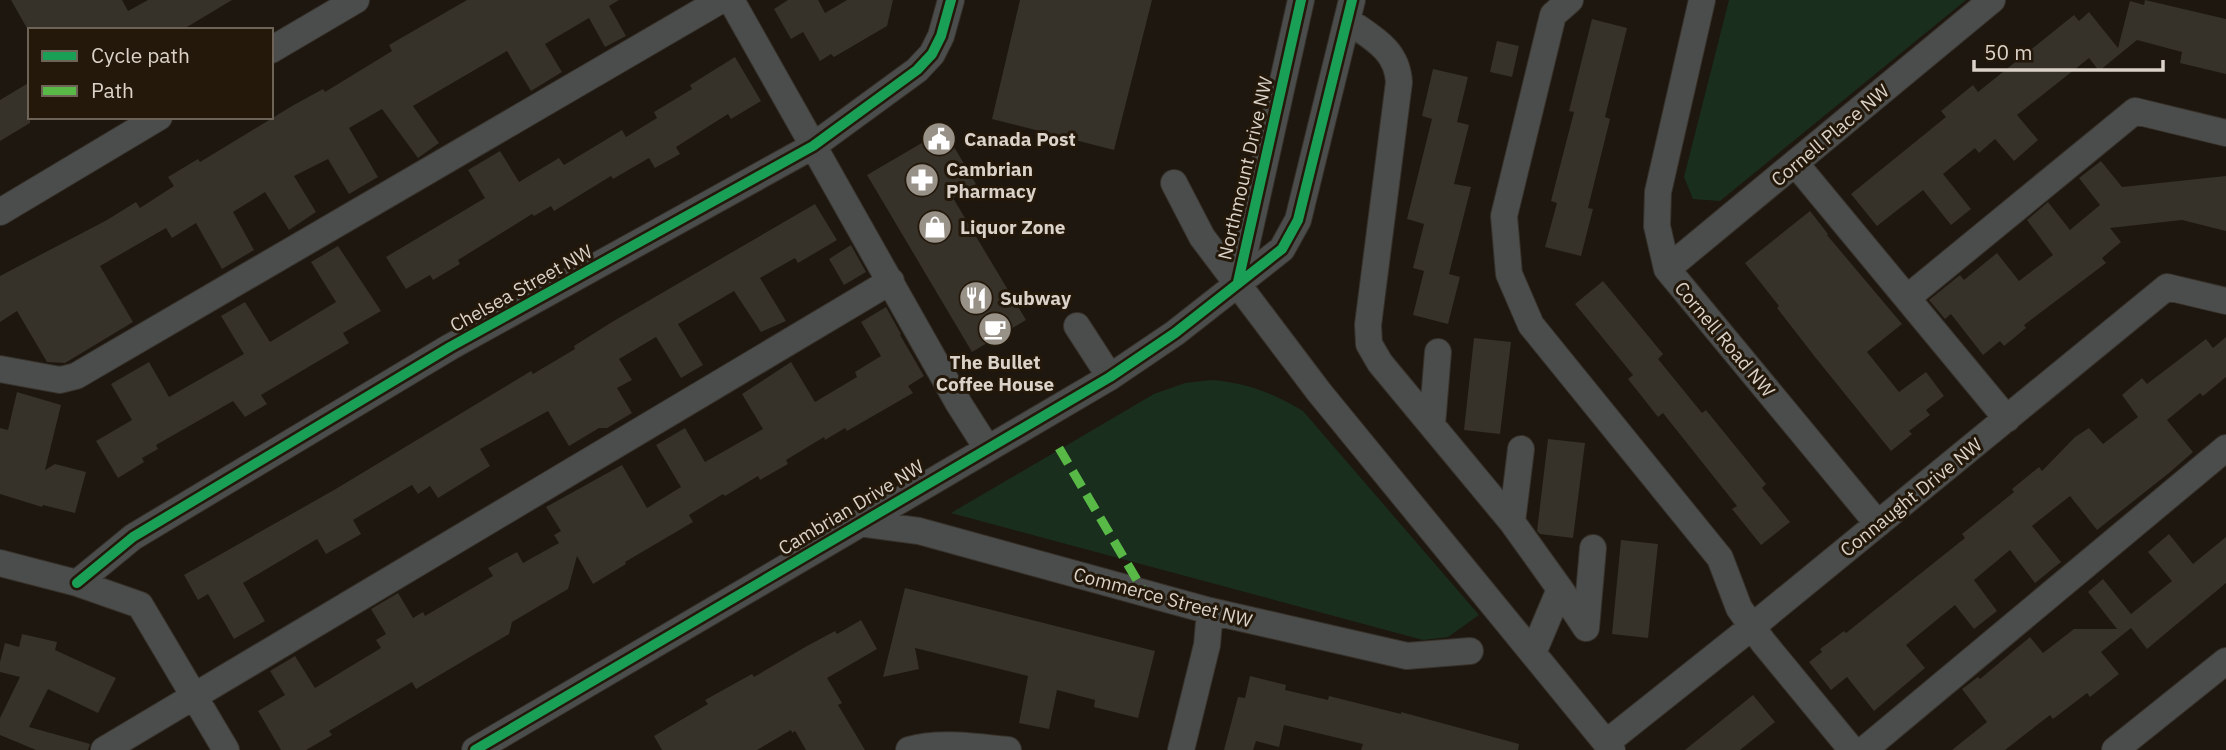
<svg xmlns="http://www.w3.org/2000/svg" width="2226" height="750" font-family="'IBM Plex Sans',sans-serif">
<rect width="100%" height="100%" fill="#1d170f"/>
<path fill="#1a2e1e" d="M1729,0H1966L1720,201L1693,199L1684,177Z
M1212,380C1246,383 1274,393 1303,411L1479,615L1448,637L1423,640L951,513L1154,394L1185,383Z"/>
<path fill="#363129" d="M11,0H122L128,11L148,0H232L182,30H28Z
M467,0H619L609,6L626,36L605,47L589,18L545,44L562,72L531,91L507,51L413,106L439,143L418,158L382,109L349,128L378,177L349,194L328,159L294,176L316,212L289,230L265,192L233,212L254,250L222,269L196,223L172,238L166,228L100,266L133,322L65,363L47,362L17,311L0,322V276L107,220L136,202L140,208L174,186L168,177L198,159L200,162L292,106L323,89L325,92L392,51L389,45Z
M788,0H818L825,13L847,0H893L887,26L834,57L831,54L820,61L803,32L791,39L774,9Z
M1020,0H1152L1114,150L992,119Z
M2145,0L2226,19V74L2180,63L2182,52L2137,40L2099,71L2089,58L2017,115L2038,140L2014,161L1995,139L1979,153L1975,148L1943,174L1971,209L1951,225L1923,190L1877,226L1851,194L1946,117L1941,111L1973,85L1978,92L2074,15L2079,21L2089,12L2118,48L2130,1L2144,5Z
M1592,19L1627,28L1605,117L1610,119L1588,208L1593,209L1581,256L1545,247L1557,203L1551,201L1574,112L1569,111Z
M1497,41L1519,46L1512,77L1490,72Z
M735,57L761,101L731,119L728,114L676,147L680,154L655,168L649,158L613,179L611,176L554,211L551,206L534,216L532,214L458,260L460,264L433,280L430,275L406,289L386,257L485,198L468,170L500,151L519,182L559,158L564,165L622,130L626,137L657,118L654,112L692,89L690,85Z
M1433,69L1468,77L1457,122L1469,125L1454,184L1471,187L1449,274L1460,277L1448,324L1413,315L1424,271L1413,268L1424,224L1407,219L1432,119L1422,116Z
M30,82V123L0,141V100Z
M944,130L976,184L953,198L1026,320L972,352L867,175Z
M2101,161L2122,187L2226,176V231L2182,220L2110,228L2121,242L2102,258L2106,263L2024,325L2026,328L2004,346L2000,341L1983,355L1951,314L1945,319L1929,300L1960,275L1964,280L1997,253L2019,281L2053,255L2027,220L2048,202L2070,230L2100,205L2079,178Z
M815,204L837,240L798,263L795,258L760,278L786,321L761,332L734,291L678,324L703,365L681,378L656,337L619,359L632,380L617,388L632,413L607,428H599L569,446L548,411L480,449L490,466L438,498L430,486L418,494L412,485L353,520L361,534L326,554L317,539L243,583L265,621L234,639L208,594L198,600L184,575L334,490L531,371L533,374L575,349L574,346L612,322Z
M1810,211L1828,234L1827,235L1902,324L1867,352L1899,392L1926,372L1944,396L1926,410L1930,415L1909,431L1912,434L1891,451L1815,357L1777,308L1779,306L1745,263Z
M851,245L866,272L844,285L829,259Z
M338,246L381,311L343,333L349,343L261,395L267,404L245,417L233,401L156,445L158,449L142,458L144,462L118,478L96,441L132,420L111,384L149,362L169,397L244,354L221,316L245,302L270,342L336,302L311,262Z
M1603,281L1663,354L1658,359L1702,413L1706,410L1766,484L1762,488L1790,522L1761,545L1732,509L1737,506L1663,413L1658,417L1628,379L1633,375L1575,304Z
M886,307L901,334L900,335L924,376L908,386L913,393L847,431L845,428L825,440L824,437L786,460L788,464L760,480L758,476L725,496L723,494L689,515L693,522L625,562L626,564L593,584L577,556L568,589L512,622L509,634L416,689L412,682L329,731L332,735L306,750H281L258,711L285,695L270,671L295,656L315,688L381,648L376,640L386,634L371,609L398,593L413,618L423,612L425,616L493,576L488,568L517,552L523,563L559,543L554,535L561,531L546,507L622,465L647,508L681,487L656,445L685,428L705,462L763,429L742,394L791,362L815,402L857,377L855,372L881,356L861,322Z
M2226,337V377L2203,396L2200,393L2167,420L2193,452L2169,473L2097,530L2070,496L2032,526L2061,562L2035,583L2010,550L1974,580L1997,611L1974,629L1955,605L1906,645L1925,668L1874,711L1847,677L1831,690L1809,662L1822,652L1820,649L1844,631L1846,633L1965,538L1962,534L2014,492L2012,489L2039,467L2042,471L2075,437L2089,428L2103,444L2138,417L2122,395L2142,378L2147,384L2206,339L2213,348Z
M1474,338L1511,342L1500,434L1464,430Z
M17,392L61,405L45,470L55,464L86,472L75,513L43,505L42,507L0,494V428L8,430Z
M1548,439L1585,443L1573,538L1540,534L1537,531Z
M2169,534L2193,564L2226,537V583L2147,649L2131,628L2101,652L2119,674L2090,697L2087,693L2053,719L2050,715L2005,750H1952L1987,722L1962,689L1978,677L1980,679L2030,637L2043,653L2074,629H2117L2088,592L2103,579L2131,614L2172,581L2148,552Z
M1621,540L1658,544L1648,638L1612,634Z
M905,588L1155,651L1138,718L1094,707L1095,700L1057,690L1049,729L1019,723L1028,676L915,648L919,669L883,677Z
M861,620L877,649L827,678L842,703L838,705L865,750H806L795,731L792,733L791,730L757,750H662L654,736L708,704L705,700L752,674L754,677L807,646L835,631L837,634Z
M22,634L57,642L55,650L116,678L98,713L48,689L29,727L90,744L88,750H36L0,735V718L20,677L0,672V662L5,643L19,647Z
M1250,676L1286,685L1285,690L1328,700L1329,696L1401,714V712L1519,744L1518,750H1361L1363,744L1284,725L1279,747L1256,741L1253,750H1224L1238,697L1245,698Z
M1753,695L1775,722L1740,750H1685Z"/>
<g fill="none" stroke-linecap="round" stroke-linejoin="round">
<g stroke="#37312a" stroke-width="28">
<path id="minor" d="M731,0L959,404L987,448
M1570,0L1553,15L1504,216L1509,274L1531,325L1720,558L1739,608L1763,642L1852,750
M1702,0L1658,192L1657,226L1667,269L1878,524
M1347,20C1372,38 1397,49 1399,82L1368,325L1369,344L1380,363L1512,522L1560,589L1533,653
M271,50L356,0
M1795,163L2007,419
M1174,183L1202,237L1319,392L1612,750
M0,212L159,117
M1667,269L1992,0
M1238,282L1301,0
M1907,298L2135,111L2226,133
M1077,326L1110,377
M0,369L60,380L76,376L721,0
M1432,425L1438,352
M1512,522L1521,449
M859,523L919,531L1210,611L1407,656L1470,651
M0,563L77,583L140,605L226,750
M77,583L133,537L450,347L813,146L917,70L932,54L941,36L951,0
M1560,589L1586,628L1593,548
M1606,743L1753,626L2167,287L2226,301
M104,750L891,281
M475,750L1110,377L1175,333L1282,249L1298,220L1352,0
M909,750C939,741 977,747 1008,750
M1181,750L1207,645L1210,611
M1864,750L2226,448
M2115,750L2226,661"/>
</g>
<use href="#minor" stroke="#4b4d4c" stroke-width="26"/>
<path stroke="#58b947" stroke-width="9" stroke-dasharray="18 9" stroke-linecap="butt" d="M1059,448L1144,592"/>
<g stroke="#231809" stroke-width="15">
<path id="cycleway" d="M1238,282L1301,0
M77,583L133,537L450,347L813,146L917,70L932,54L941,36L951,0
M475,750L1110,377L1175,333L1282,249L1298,220L1352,0"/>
</g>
<use href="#cycleway" stroke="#1a9f57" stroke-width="10"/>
</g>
<defs>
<g id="civic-disc" transform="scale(1.75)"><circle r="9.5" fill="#989188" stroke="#231809"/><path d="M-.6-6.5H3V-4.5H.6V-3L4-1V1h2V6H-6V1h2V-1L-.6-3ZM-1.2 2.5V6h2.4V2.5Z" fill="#fff"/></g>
<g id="pharmacy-disc" transform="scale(1.75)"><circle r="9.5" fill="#989188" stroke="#231809"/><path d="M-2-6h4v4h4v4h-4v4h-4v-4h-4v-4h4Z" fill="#fff"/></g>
<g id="shop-disc" transform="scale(1.75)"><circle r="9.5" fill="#989188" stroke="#231809"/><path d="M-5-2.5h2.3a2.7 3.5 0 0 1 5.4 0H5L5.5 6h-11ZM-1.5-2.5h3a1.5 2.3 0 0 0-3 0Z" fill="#fff"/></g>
<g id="restaurant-disc" transform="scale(1.75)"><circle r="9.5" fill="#989188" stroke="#231809"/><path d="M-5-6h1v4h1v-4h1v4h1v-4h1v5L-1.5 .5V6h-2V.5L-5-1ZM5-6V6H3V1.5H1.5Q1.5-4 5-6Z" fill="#fff"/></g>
<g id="cafe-disc" transform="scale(1.75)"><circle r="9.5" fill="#989188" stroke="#231809"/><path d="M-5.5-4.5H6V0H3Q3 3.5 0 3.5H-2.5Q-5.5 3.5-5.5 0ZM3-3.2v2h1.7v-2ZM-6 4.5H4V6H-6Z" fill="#fff"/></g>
</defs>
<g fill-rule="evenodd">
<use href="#civic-disc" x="939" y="139"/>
<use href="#pharmacy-disc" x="922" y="180"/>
<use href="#shop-disc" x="935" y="227"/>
<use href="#restaurant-disc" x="976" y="298"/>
<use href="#cafe-disc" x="995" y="329"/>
</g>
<g text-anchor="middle" stroke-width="6" stroke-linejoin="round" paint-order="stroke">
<g font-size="19" fill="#dbd3c9" stroke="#231809">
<text transform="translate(1830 135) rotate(-40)" y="7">Cornell Place NW</text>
<text transform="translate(1245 168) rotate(-77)" y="7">Northmount Drive NW</text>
<text transform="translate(521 288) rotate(-29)" y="7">Chelsea Street NW</text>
<text transform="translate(1725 339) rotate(50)" y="7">Cornell Road NW</text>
<text transform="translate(1911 497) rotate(-39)" y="7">Connaught Drive NW</text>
<text transform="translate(851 507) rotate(-31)" y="7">Cambrian Drive NW</text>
<text transform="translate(1163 597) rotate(15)" y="7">Commerce Street NW</text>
</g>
<g font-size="19" font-weight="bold" fill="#dbd3c9" stroke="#231809" text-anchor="start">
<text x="964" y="146">Canada Post</text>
<text x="946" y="176">Cambrian<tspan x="946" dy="22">Pharmacy</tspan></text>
<text x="960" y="234">Liquor Zone</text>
<text x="1000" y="305">Subway</text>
<text x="995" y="369" text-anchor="middle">The Bullet<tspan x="995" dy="22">Coffee House</tspan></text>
</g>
</g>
<rect x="28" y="28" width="245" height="91" fill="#231809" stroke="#6d6356" stroke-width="2"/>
<rect x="42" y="51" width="35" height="10" fill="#1a9f57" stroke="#6d6356" stroke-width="2"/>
<text x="91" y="63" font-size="21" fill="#dbd3c9">Cycle path</text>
<rect x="42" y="86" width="35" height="10" fill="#58b947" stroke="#6d6356" stroke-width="2"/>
<text x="91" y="98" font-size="21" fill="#dbd3c9">Path</text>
<path d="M1974 60v10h189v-10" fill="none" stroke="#dbd3c9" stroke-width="3.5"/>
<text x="1984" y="60" font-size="21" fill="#dbd3c9" stroke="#231809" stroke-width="5" paint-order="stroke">50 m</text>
</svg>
